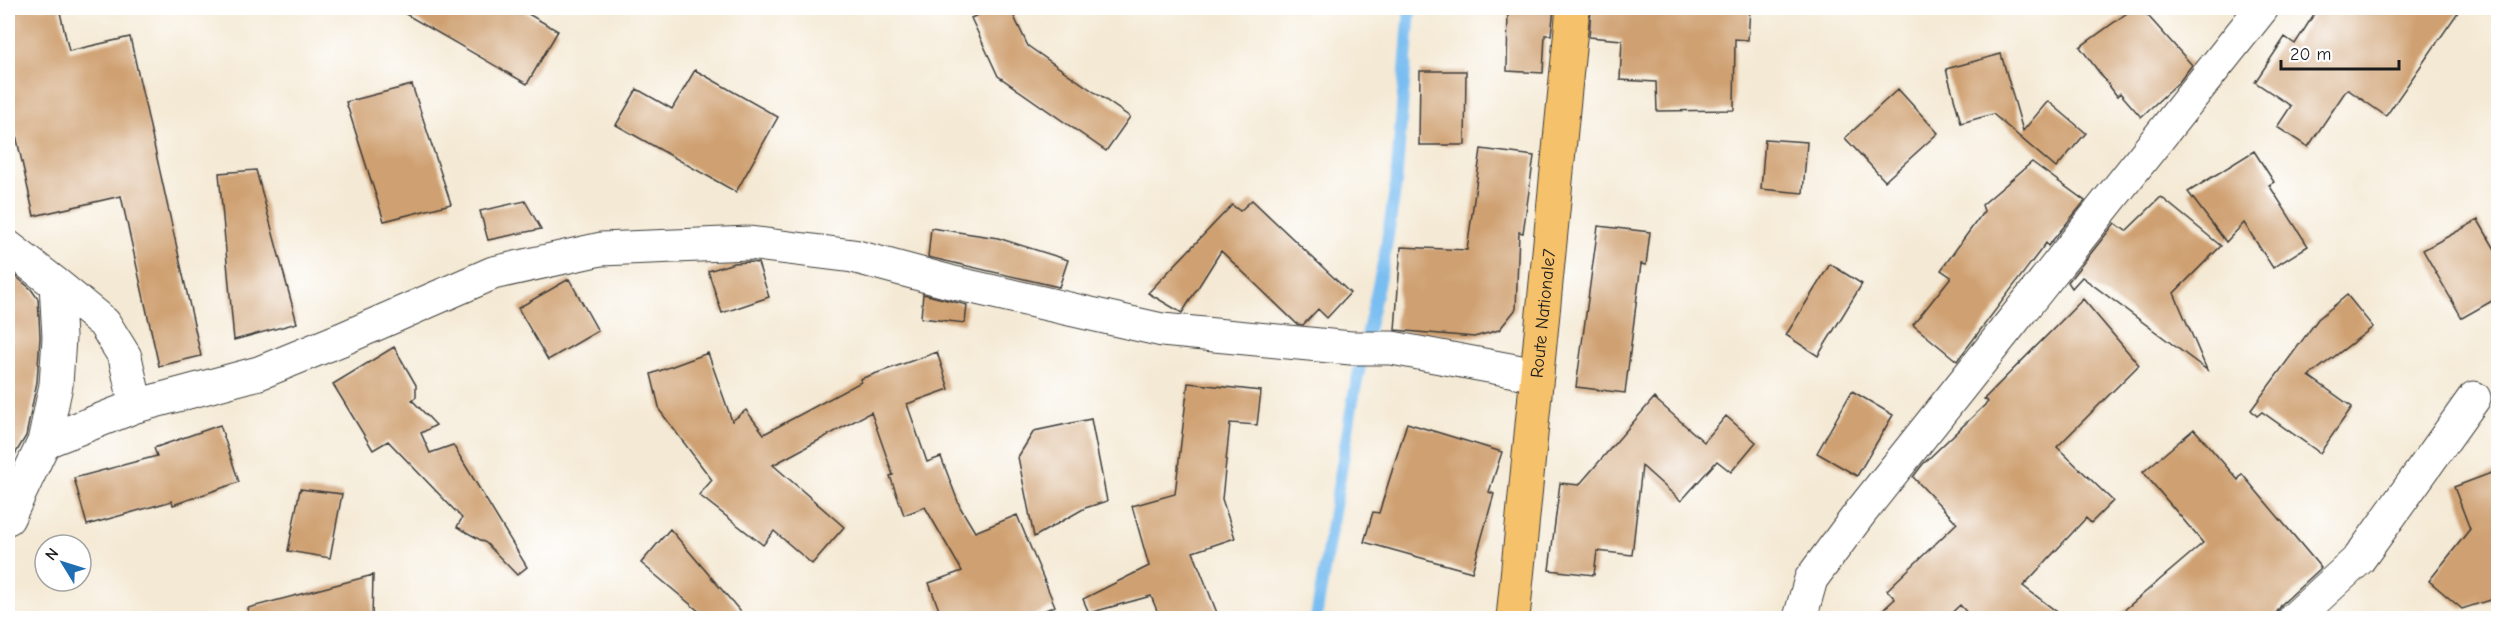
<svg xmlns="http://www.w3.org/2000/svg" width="2506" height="626" font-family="'Comic Neue',sans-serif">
<rect width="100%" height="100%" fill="#fff"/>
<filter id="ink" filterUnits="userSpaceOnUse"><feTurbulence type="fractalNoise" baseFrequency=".0167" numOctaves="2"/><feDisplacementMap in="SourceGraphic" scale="12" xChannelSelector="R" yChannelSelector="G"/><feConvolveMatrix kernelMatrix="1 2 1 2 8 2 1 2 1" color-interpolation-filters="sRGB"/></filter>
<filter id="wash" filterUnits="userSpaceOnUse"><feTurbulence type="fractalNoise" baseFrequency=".008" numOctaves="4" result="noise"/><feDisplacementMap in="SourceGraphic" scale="24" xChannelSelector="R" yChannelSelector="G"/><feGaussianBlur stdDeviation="1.35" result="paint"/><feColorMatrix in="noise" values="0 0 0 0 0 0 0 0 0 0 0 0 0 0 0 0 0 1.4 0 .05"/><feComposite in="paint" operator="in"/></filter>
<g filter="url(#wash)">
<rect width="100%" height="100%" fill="#f4e9d4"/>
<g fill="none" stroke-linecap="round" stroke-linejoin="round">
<path stroke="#7abef1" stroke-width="12" d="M1316,618L1354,394L1385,254L1396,184L1410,8"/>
</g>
<g id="blocks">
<path fill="#cfa071" d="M8,8H59L69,51L130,37L201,356L159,366L121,196L34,216L8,99Z
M395,8H518L558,31L527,84Z
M994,8H1010L1028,46L1130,117L1106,151L998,76L971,18Z
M1508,8H1554L1551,35H1545L1543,73L1507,71Z
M1591,8H1750L1748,40L1735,39L1734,110L1657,111L1656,82L1620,80L1622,40L1589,37Z
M2134,8H2141L2192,65L2179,82L2141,117L2120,93L2117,96L2080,47Z
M2318,8H2461L2386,116L2347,89L2308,147L2277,127L2291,106L2255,82L2285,37L2295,44Z
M2001,54L2023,131L2048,101L2086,133L2056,168L1993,114L1961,123L1946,69Z
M695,70L778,117L736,192L616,125L637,89L672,109Z
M1420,71H1466L1465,145H1419Z
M412,85L451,204L384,221L346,102Z
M1898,89L1938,133L1885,181L1845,138Z
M1765,139L1807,142L1803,193L1761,189Z
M1481,149L1534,156L1523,233L1519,232L1516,309L1499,330L1474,337L1395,330L1401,247L1467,250Z
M2254,151L2274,182L2269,185L2308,246L2273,268L2244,223L2226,242L2188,192Z
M2032,162L2085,201L2048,246L2046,243L1957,361L1913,325L1951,277L1941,270L1984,211L1982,205Z
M256,170L297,323L234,340L219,173Z
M2161,197L2221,246L2174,293L2207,370L2082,277L2072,288L2068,282L2115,223L2126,231Z
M1252,200L1350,293L1327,318L1318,309L1303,325L1297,324L1221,251L1182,313L1148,293L1232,205L1240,211Z
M525,201L541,229L488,240L480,211Z
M2478,220L2499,256V297L2462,318L2423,250Z
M1598,226L1650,232L1646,265L1641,264L1625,393L1576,387Z
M931,228L998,238L1068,260L1059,287L928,257Z
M748,262L758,263L769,297L722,313L708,271L734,263Z
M1830,264L1862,284L1818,356L1786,335Z
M8,270L31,289L38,299L40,337L37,382L26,436L8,466Z
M569,279L598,331L548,360L518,308Z
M923,294L967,305L965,323L921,318Z
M2347,295L2373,327L2309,376L2352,407L2320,453L2262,412L2257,416L2251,410L2318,319Z
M2083,299L2139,365L2057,447L2113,501L2091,523L2086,518L2023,586L2065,618H1972L1960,605L1946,618H1874L1895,599L1887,590L1957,523L1913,477L1923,464L1988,402L1984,399Z
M394,347L416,385V397L412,400L436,425L421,433L430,453L453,445L527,567L517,575L486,543L457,527L462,518L388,441L373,450L333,384Z
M937,352L949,389L907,404L927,462L941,457L960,507L975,532L1017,515L1055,606L1027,618H942L929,583L962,571L925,507L904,515L890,476L893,475L871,412L773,465L844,527L812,564L774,531L763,545L699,495L712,480L660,411L651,374L708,353L732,421L746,410L764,434L861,382L860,379Z
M1188,383L1261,391L1257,425L1230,423L1222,499L1235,538L1193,552L1219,618H1160L1151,596L1089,613L1083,599L1149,566L1132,506L1175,494Z
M1852,391L1893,415L1857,476L1817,453Z
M1654,398L1704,442L1726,416L1756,442L1731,472L1717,461L1681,501L1642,466L1632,555L1597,551L1594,575L1549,570L1560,483L1579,485Z
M1091,419L1107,501L1085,508L1034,537L1018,457L1034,431Z
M1407,423L1502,452L1489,492L1494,494L1472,572L1364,542L1373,512L1379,513Z
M220,425L239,482L173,505L172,501L87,525L74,478L157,456L154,448Z
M2194,429L2238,480L2242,474L2321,568L2282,604L2273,618H2115L2203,543L2143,472Z
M2499,470V597L2462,609L2429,581L2470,529L2454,487Z
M300,489L342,494L330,558L288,551Z
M670,529L746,618H707L641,563Z
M373,575L372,618H249L248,608Z"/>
</g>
</g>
<g filter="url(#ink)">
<use href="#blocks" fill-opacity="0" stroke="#3c3b38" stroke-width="1.5"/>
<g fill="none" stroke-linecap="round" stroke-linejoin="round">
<g stroke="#3c3b38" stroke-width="35">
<path id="street" d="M8,247L56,284L59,337L56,385L44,442L8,518
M56,284L104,323L125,357L136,406L259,373L342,339L493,273L601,249L749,243L853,256L950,282L1162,330L1351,348H1392L1537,375
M44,442L136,406
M1800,618L1811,579L1860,513L2262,8
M2295,618L2359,559L2474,398"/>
</g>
<g stroke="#3c3b38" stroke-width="35">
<g id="primary">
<path id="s1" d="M1513,618L1573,8"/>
</g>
</g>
<use href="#street" stroke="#fff" stroke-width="33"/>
<use href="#primary" stroke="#f5c16b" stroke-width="33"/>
</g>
</g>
<g text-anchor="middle" stroke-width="5" stroke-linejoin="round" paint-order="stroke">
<g font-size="18" fill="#1c1c1c" stroke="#fff">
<text dy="6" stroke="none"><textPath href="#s1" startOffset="306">Route Nationale7</textPath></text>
</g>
</g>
<rect width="2506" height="626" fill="none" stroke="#fff" stroke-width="30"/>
<g transform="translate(63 563) rotate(308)"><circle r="28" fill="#ffffff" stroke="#a4a4a4" stroke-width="1.5"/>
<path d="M0-4.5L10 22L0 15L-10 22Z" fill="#1f6fb2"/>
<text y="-9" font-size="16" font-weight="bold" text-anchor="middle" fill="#1c1c1c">N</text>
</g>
<path d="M2281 60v9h118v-9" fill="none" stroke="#1c1c1c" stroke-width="3"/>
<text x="2290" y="60" font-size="18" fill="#1c1c1c" stroke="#ffffff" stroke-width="4.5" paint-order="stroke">20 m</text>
</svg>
